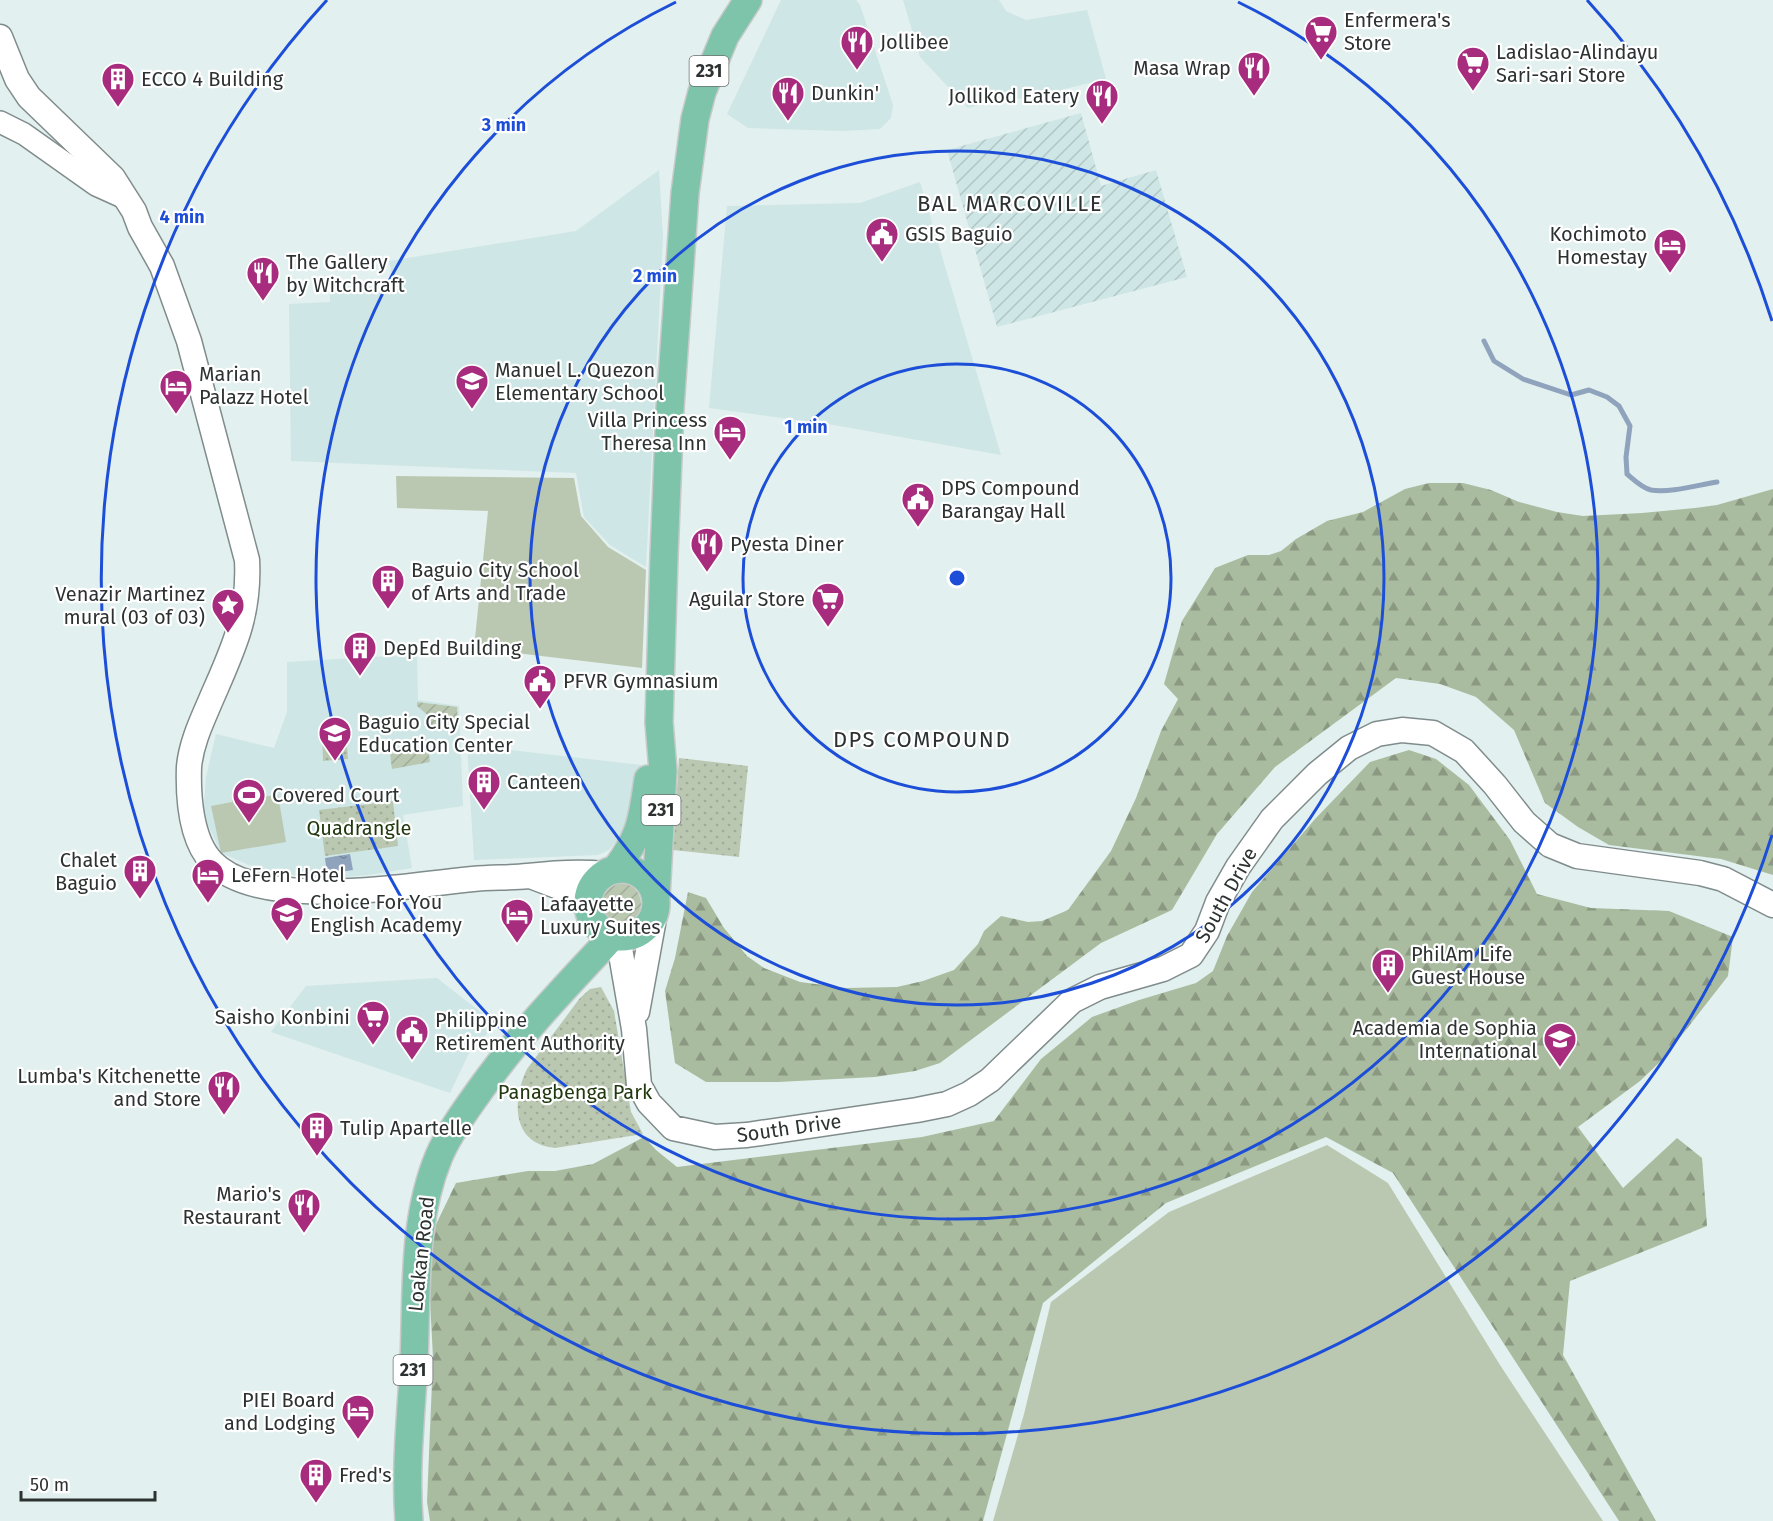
<svg xmlns="http://www.w3.org/2000/svg" width="1773" height="1521" font-family="'Fira Sans',sans-serif">
<defs>
<pattern id="industrial-furrows" width="10" height="10" patternUnits="userSpaceOnUse" patternTransform="scale(1.5)"><rect width="10" height="10" fill="#cee6e5"/><path d="M-1 1l2-2M0 10L10 0M9 11l2-2" fill="none" stroke="#b1c6c5"/></pattern>
<pattern id="forest-firs" width="22" height="20" patternUnits="userSpaceOnUse" patternTransform="scale(1.5)"><rect width="22" height="20" fill="#aabca0"/><path d="M5 1l3.5 6h-7zM16 11l3.5 6h-7z" fill="#8b9983"/></pattern>
<pattern id="park-dots" width="8" height="8" patternUnits="userSpaceOnUse" patternTransform="scale(1.5)"><rect width="8" height="8" fill="#bac8b2"/><path d="M2 2h.1M6 6h.1" fill="none" stroke="#a0ac9a" stroke-width="1.8" stroke-linecap="round"/></pattern>
<pattern id="garden-furrows" width="10" height="10" patternUnits="userSpaceOnUse" patternTransform="scale(1.5)"><rect width="10" height="10" fill="#bac8b2"/><path d="M-1 1l2-2M0 10L10 0M9 11l2-2" fill="none" stroke="#a0ac9a"/></pattern>
<pattern id="water-ripples" width="26" height="14" patternUnits="userSpaceOnUse" patternTransform="scale(1.5)"><rect width="26" height="14" fill="#8fa3bc"/><path d="M2 4q2-2 4 0t4 0M15 11q2-2 4 0t4 0" fill="none" stroke="#758599"/></pattern>
</defs>
<rect width="100%" height="100%" fill="#e2f0ef"/>
<path fill="#cee6e5" d="M781,0H856L860,5L893,105L891,118L880,129L843,131L748,128L727,114Z
M903,0H999L1006,11L1026,20L1087,10L1106,79L1023,99L1006,97L968,108L920,57Z
M659,170L663,237L646,567L610,545L584,517L576,473L291,461L289,304L330,302V289L394,286L389,261L576,231Z
M920,182L1001,455L834,425L709,408L727,206L860,203Z
M389,656L417,657L418,700L459,706L463,806L403,815L412,868L369,875L320,879L279,873L249,865L221,853L208,825L204,806L206,777L216,734L274,748L287,712V662Z
M467,745L641,765V791L626,829L609,850L598,855L474,860Z
M437,978L496,1024L469,1053L450,1093L271,1032L306,986Z"/>
<path fill="url(#industrial-furrows)" d="M1081,113L1101,186L1156,170L1187,277L997,327L947,150Z"/>
<path fill="#bac8b2" d="M396,476L574,478L581,516L608,547L646,570L642,668L474,648L488,511L397,508Z
M278,795L286,842L221,853L211,806L232,802V800Z
M1327,1145L1388,1183L1500,1365L1603,1521H993L1024,1414L1051,1302L1169,1212Z"/>
<path fill="url(#forest-firs)" d="M1429,483H1463L1491,490L1519,502L1557,512L1583,516L1642,513L1695,508L1717,505L1773,489V875L1721,859L1609,845L1578,827L1545,803L1514,730L1476,697L1440,684L1396,678L1275,767L1217,834L1172,910L1101,943L940,1063L915,1071L875,1077L778,1082H706L675,1063L665,991L675,958L688,892L706,898L724,928L747,956L764,968L800,982L846,988L897,987L923,981L954,970L978,944L984,931L1001,916L1028,922L1042,921L1068,910L1111,851L1136,798L1161,731L1178,699L1164,684L1182,621L1215,568L1248,555H1269L1281,551L1296,539L1327,521L1363,512L1405,489Z
M1409,750L1436,759L1469,785L1510,840L1537,894L1591,908L1669,911L1733,937L1728,976L1664,1058L1640,1081L1578,1127L1623,1188L1677,1138L1702,1158L1707,1226L1570,1281L1563,1355L1656,1521H1619L1393,1173L1326,1137L1166,1203L1043,1303L983,1521H430L427,1502L433,1358L427,1243L456,1183L528,1171H555L593,1164L644,1137L656,1150L677,1167L922,1137L994,1121L1041,1059L1092,1017L1139,1000L1196,983L1213,971L1227,936L1252,892L1315,819L1370,762Z"/>
<path fill="url(#park-dots)" d="M345,724L348,759L323,761L322,727Z
M679,758L748,766L739,857L673,850Z
M393,801L398,846L325,856L319,810Z
M601,987L614,1011L631,1112L643,1134L555,1148C511,1144 512,1100 527,1069L580,998L590,989Z"/>
<path fill="url(#garden-furrows)" d="M417,702L457,707L458,725L431,728L430,717L417,706Z
M428,748L430,762L392,769L390,754Z
M597 904a22 22 0 1 1 44 0a22 22 0 1 1-44 0Z"/>
<path fill="url(#water-ripples)" d="M350,854L353,870L327,874L325,858Z"/>
<g fill="none" stroke-linecap="round" stroke-linejoin="round">
<path stroke="#8fa3bc" stroke-width="5" d="M1484,341L1494,361L1523,379L1571,395L1589,390L1607,397L1619,406L1630,426L1626,457L1627,474C1634,480 1642,488 1651,490C1671,493 1697,485 1717,482"/>
<g stroke="#808c8c" stroke-width="24">
<path id="tertiary" d="M0,122L24,134L96,185L127,199"/>
</g>
<g stroke="#808c8c" stroke-width="27">
<path id="secondary" d="M0,37L17,79L29,97L113,178L134,211L140,227L162,266L189,341L247,560C250,617 232,651 210,702C201,723 191,744 189,767C188,797 191,840 212,862C260,912 410,885 473,879C491,877 509,878 528,876C554,873 578,871 604,874
M533,877L567,890L588,907
M618,937L634,1029L639,1085L649,1103L673,1128L715,1137L747,1135L917,1110L947,1104L969,1094L990,1080L1072,1001L1100,987L1163,969L1191,955L1207,931L1218,902L1238,867L1272,819L1317,774L1349,748L1377,734L1402,730L1433,733L1464,751L1495,785L1524,822L1550,845L1577,856L1700,873L1723,879L1773,905
M637,1012L655,913"/>
</g>
<g stroke="#c8cac9" stroke-width="30">
<path id="primary" d="M588 903a34 34 0 1 1 68 0a34 34 0 1 1-68 0Z
M616,869C641,835 642,820 648,779
M656,897L663,771L659,722L664,556L670,408L685,193L695,119L702,92L725,36L748,0
M409,1521C405,1468 411,1415 414,1362C417,1293 412,1221 439,1156C449,1133 465,1111 480,1090C520,1034 566,986 613,936"/>
</g>
<use href="#tertiary" stroke="#fff" stroke-width="21"/>
<use href="#secondary" stroke="#fff" stroke-width="24"/>
<use href="#primary" stroke="#7dc4aa" stroke-width="27"/>
</g>
<g fill="none" stroke="#1d4ed8" stroke-width="3">
<circle cx="957" cy="578" r="214"/>
<circle cx="957" cy="578" r="427"/>
<path d="M1238 2A641 641 0 1 1 676 2"/>
<path d="M1772 835A855 855 0 1 1 327 0M1587 0A855 855 0 0 1 1772 321"/>
</g>
<defs>
<g id="supermarket-pin" transform="scale(1.725)"><path d="M0 17L-7.5 6A9.5 9.5 0 1 1 7.5 6Z" fill="#a82c7e" stroke="#fff"/><path d="M-6-5.5h2.5l.6 2H6L4.5 2H-2.5L-4.4-4H-6ZM-1.5 3.2a1.3 1.3 0 1 0 .1 0ZM3 3.2a1.3 1.3 0 1 0 .1 0Z" fill="#fff"/></g>
<g id="restaurant-pin" transform="scale(1.725)"><path d="M0 17L-7.5 6A9.5 9.5 0 1 1 7.5 6Z" fill="#a82c7e" stroke="#fff"/><path d="M-5-6h1v4h1v-4h1v4h1v-4h1v5L-1.5 .5V6h-2V.5L-5-1ZM5-6V6H3V1.5H1.5Q1.5-4 5-6Z" fill="#fff"/></g>
<g id="building-pin" transform="scale(1.725)"><path d="M0 17L-7.5 6A9.5 9.5 0 1 1 7.5 6Z" fill="#a82c7e" stroke="#fff"/><path d="M-4-6H4V6H1V3H-1V6H-4ZM-2.5-4.3h1.7v1.8h-1.7ZM.8-4.3h1.7v1.8H.8ZM-2.5-1h1.7V.8h-1.7ZM.8-1h1.7V.8H.8Z" fill="#fff"/></g>
<g id="civic-pin" transform="scale(1.725)"><path d="M0 17L-7.5 6A9.5 9.5 0 1 1 7.5 6Z" fill="#a82c7e" stroke="#fff"/><path d="M-.6-6.5H3V-4.5H.6V-3L4-1V1h2V6H-6V1h2V-1L-.6-3ZM-1.2 2.5V6h2.4V2.5Z" fill="#fff"/></g>
<g id="hotel-pin" transform="scale(1.725)"><path d="M0 17L-7.5 6A9.5 9.5 0 1 1 7.5 6Z" fill="#a82c7e" stroke="#fff"/><path d="M-6-4.5h1.5V1H6V5H4.5V3h-9V5H-6ZM-4 0a1.8 1.8 0 1 1 3.6 0ZM.5 0V-2.5h3Q6-2.5 6 0Z" fill="#fff"/></g>
<g id="school-pin" transform="scale(1.725)"><path d="M0 17L-7.5 6A9.5 9.5 0 1 1 7.5 6Z" fill="#a82c7e" stroke="#fff"/><path d="M0-5L7-2L0 1L-7-2ZM-4 1L0 2.5L4 1V4Q0 6-4 4Z" fill="#fff"/></g>
<g id="sight-pin" transform="scale(1.725)"><path d="M0 17L-7.5 6A9.5 9.5 0 1 1 7.5 6Z" fill="#a82c7e" stroke="#fff"/><path d="M0-6L1.8-2.2L6-1.7L2.9 1.2L3.7 5.4L0 3.3L-3.7 5.4L-2.9 1.2L-6-1.7L-1.8-2.2Z" fill="#fff"/></g>
<g id="stadium-pin" transform="scale(1.725)"><path d="M0 17L-7.5 6A9.5 9.5 0 1 1 7.5 6Z" fill="#a82c7e" stroke="#fff"/><path d="M0-5a6.5 5 0 1 0 0 10a6.5 5 0 1 0 0-10ZM-3.5-1.8h7v3.6h-7Z" fill="#fff"/></g>
</defs>
<g fill-rule="evenodd">
<use href="#supermarket-pin" x="1321" y="32"/>
<use href="#restaurant-pin" x="857" y="42"/>
<use href="#supermarket-pin" x="1473" y="63"/>
<use href="#restaurant-pin" x="1254" y="68"/>
<use href="#building-pin" x="118" y="79"/>
<use href="#restaurant-pin" x="788" y="93"/>
<use href="#restaurant-pin" x="1102" y="96"/>
<use href="#civic-pin" x="882" y="234"/>
<use href="#hotel-pin" x="1670" y="245"/>
<use href="#restaurant-pin" x="263" y="273"/>
<use href="#school-pin" x="472" y="381"/>
<use href="#hotel-pin" x="176" y="386"/>
<use href="#hotel-pin" x="730" y="432"/>
<use href="#civic-pin" x="918" y="499"/>
<use href="#restaurant-pin" x="707" y="544"/>
<use href="#building-pin" x="388" y="581"/>
<use href="#supermarket-pin" x="828" y="599"/>
<use href="#sight-pin" x="228" y="605"/>
<use href="#building-pin" x="360" y="648"/>
<use href="#civic-pin" x="540" y="681"/>
<use href="#school-pin" x="335" y="733"/>
<use href="#building-pin" x="484" y="782"/>
<use href="#stadium-pin" x="249" y="795"/>
<use href="#building-pin" x="140" y="871"/>
<use href="#hotel-pin" x="208" y="875"/>
<use href="#school-pin" x="287" y="913"/>
<use href="#hotel-pin" x="517" y="915"/>
<use href="#building-pin" x="1388" y="965"/>
<use href="#supermarket-pin" x="373" y="1017"/>
<use href="#civic-pin" x="412" y="1032"/>
<use href="#school-pin" x="1560" y="1039"/>
<use href="#restaurant-pin" x="224" y="1087"/>
<use href="#building-pin" x="317" y="1128"/>
<use href="#restaurant-pin" x="304" y="1205"/>
<use href="#hotel-pin" x="358" y="1411"/>
<use href="#building-pin" x="316" y="1475"/>
</g>
<g text-anchor="middle" stroke-width="4.5" stroke-linejoin="round" paint-order="stroke">
<g fill="#fff" stroke="#6b706f" stroke-width="1.5">
<rect x="689.5" y="56" width="39" height="30" rx="4.5"/>
<rect x="641.5" y="795" width="39" height="30" rx="4.5"/>
<rect x="393.5" y="1355" width="39" height="30" rx="4.5"/>
</g>
<g font-size="18" font-weight="bold" fill="#2c3231">
<text x="709" y="77">231</text>
<text x="661" y="816">231</text>
<text x="413" y="1376">231</text>
</g>
<g font-size="20" fill="#2c3231" stroke="#fff" text-anchor="start">
<text x="1344" y="27">Enfermera's<tspan x="1344" dy="23">Store</tspan></text>
<text x="880" y="49">Jollibee</text>
<text x="1496" y="59">Ladislao-Alindayu<tspan x="1496" dy="23">Sari-sari Store</tspan></text>
<text x="1231" y="75" text-anchor="end">Masa Wrap</text>
<text x="141" y="86">ECCO 4 Building</text>
<text x="811" y="100">Dunkin'</text>
<text x="1079" y="103" text-anchor="end">Jollikod Eatery</text>
<text x="905" y="241">GSIS Baguio</text>
<text x="1647" y="241" text-anchor="end">Kochimoto<tspan x="1647" dy="23">Homestay</tspan></text>
<text x="286" y="269">The Gallery<tspan x="286" dy="23">by Witchcraft</tspan></text>
<text x="495" y="377">Manuel L. Quezon<tspan x="495" dy="23">Elementary School</tspan></text>
<text x="199" y="381">Marian<tspan x="199" dy="23">Palazz Hotel</tspan></text>
<text x="707" y="427" text-anchor="end">Villa Princess<tspan x="707" dy="23">Theresa Inn</tspan></text>
<text x="941" y="495">DPS Compound<tspan x="941" dy="23">Barangay Hall</tspan></text>
<text x="730" y="551">Pyesta Diner</text>
<text x="411" y="577">Baguio City School<tspan x="411" dy="23">of Arts and Trade</tspan></text>
<text x="205" y="601" text-anchor="end">Venazir Martinez<tspan x="205" dy="23">mural (03 of 03)</tspan></text>
<text x="805" y="606" text-anchor="end">Aguilar Store</text>
<text x="383" y="655">DepEd Building</text>
<text x="563" y="688">PFVR Gymnasium</text>
<text x="358" y="729">Baguio City Special<tspan x="358" dy="23">Education Center</tspan></text>
<text x="507" y="789">Canteen</text>
<text x="272" y="802">Covered Court</text>
<text x="117" y="867" text-anchor="end">Chalet<tspan x="117" dy="23">Baguio</tspan></text>
<text x="231" y="882">LeFern Hotel</text>
<text x="310" y="909">Choice For You<tspan x="310" dy="23">English Academy</tspan></text>
<text x="540" y="911">Lafaayette<tspan x="540" dy="23">Luxury Suites</tspan></text>
<text x="1411" y="961">PhilAm Life<tspan x="1411" dy="23">Guest House</tspan></text>
<text x="350" y="1024" text-anchor="end">Saisho Konbini</text>
<text x="435" y="1027">Philippine<tspan x="435" dy="23">Retirement Authority</tspan></text>
<text x="1537" y="1035" text-anchor="end">Academia de Sophia<tspan x="1537" dy="23">International</tspan></text>
<text x="201" y="1083" text-anchor="end">Lumba's Kitchenette<tspan x="201" dy="23">and Store</tspan></text>
<text x="340" y="1135">Tulip Apartelle</text>
<text x="281" y="1201" text-anchor="end">Mario's<tspan x="281" dy="23">Restaurant</tspan></text>
<text x="335" y="1407" text-anchor="end">PIEI Board<tspan x="335" dy="23">and Lodging</tspan></text>
<text x="339" y="1482">Fred's</text>
</g>
<g font-size="20" fill="#21390e" stroke="#fff">
<text x="359" y="835">Quadrangle</text>
<text x="575" y="1099">Panagbenga Park</text>
</g>
<g font-size="20" fill="#2c3231" stroke="#fff">
<text transform="translate(1226 895) rotate(-61)" y="7">South Drive</text>
<text transform="translate(789 1128) rotate(-8)" y="7">South Drive</text>
<text transform="translate(421 1254) rotate(-84)" y="7">Loakan Road</text>
</g>
<g font-size="22" letter-spacing="1.5" fill="#2c3231" stroke="#fff">
<text x="1010" y="211">BAL MARCOVILLE</text>
<text x="922" y="747">DPS COMPOUND</text>
</g>
</g>
<circle cx="957" cy="578" r="9" fill="#1d4ed8" stroke="#fff" stroke-width="3"/>
<g font-size="18" text-anchor="middle" font-weight="bold" fill="#1d4ed8" stroke="#fff" stroke-width="4.5" stroke-linejoin="round" paint-order="stroke">
<text x="504" y="131">3 min</text>
<text x="182" y="223">4 min</text>
<text x="655" y="282">2 min</text>
<text x="806" y="433">1 min</text>
</g>
<path d="M21 1491v9h134v-9" fill="none" stroke="#2c3231" stroke-width="3"/>
<text x="30" y="1491" font-size="18" fill="#2c3231" stroke="#ffffff" stroke-width="4.5" paint-order="stroke">50 m</text>
</svg>
